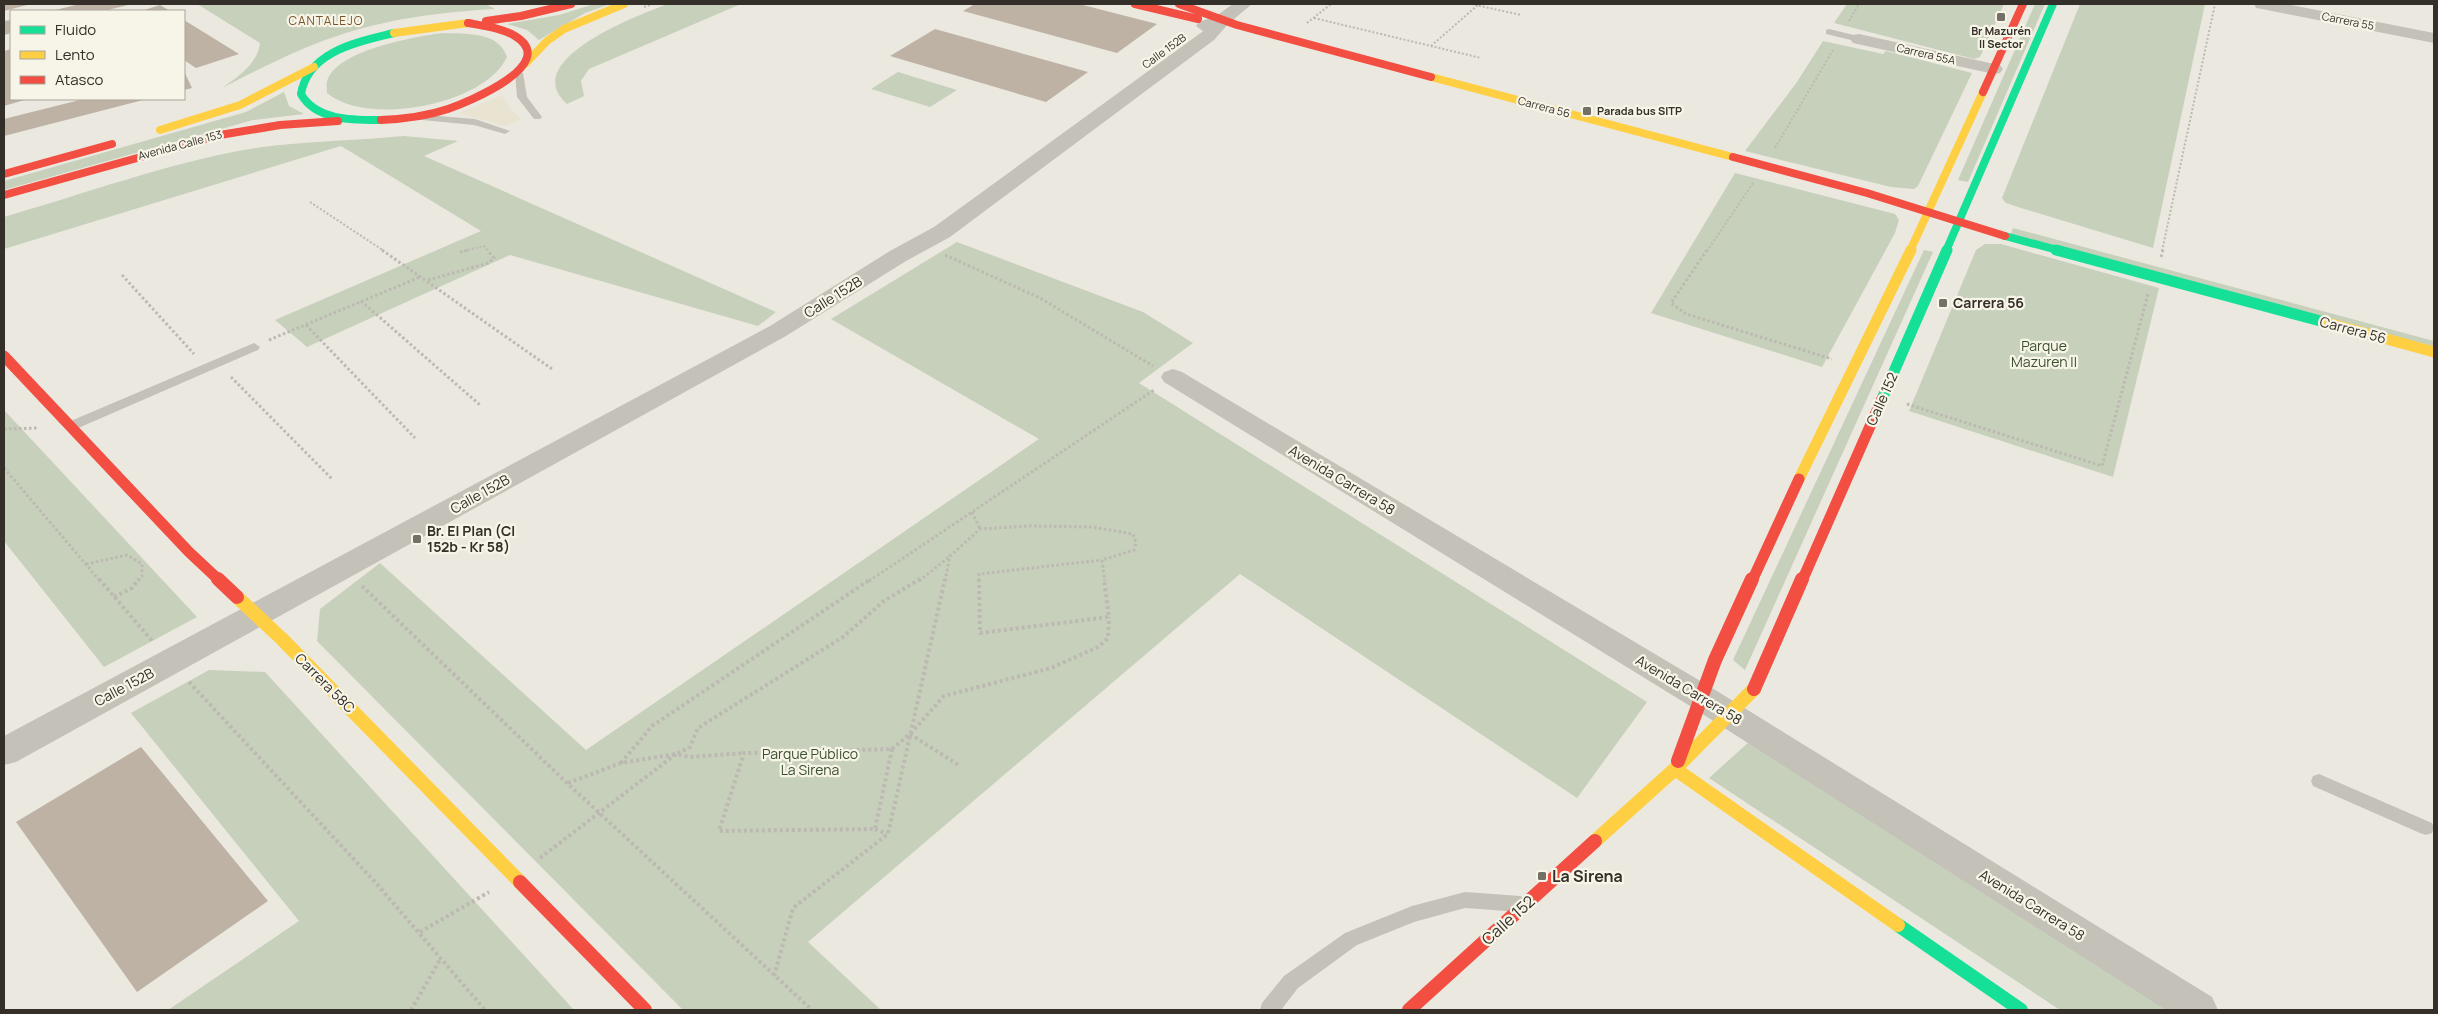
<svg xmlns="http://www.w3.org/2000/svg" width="2438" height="1014" font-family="Manrope,sans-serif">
<rect width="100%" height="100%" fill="#ebe8e0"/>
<path fill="#c7d0bb" d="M197,4H486L495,9C441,12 385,19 334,37C295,50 258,70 222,88C238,77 258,63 260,43Z
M594,4H610L585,13L539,40L527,30L507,24L559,15Z
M668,4H741L589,69L581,81L584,96L567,104C517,60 641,14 668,4Z
M1847,4H2004L1980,57L1974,59L1834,23Z
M2035,4H2045L1968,182L1958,180Z
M2080,4H2205L2153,248L2021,208L2006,203L2002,198Z
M442,33C465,34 499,31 507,57C485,105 367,127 327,93C327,90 326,85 327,82C335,50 415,37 442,33Z
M1823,41L1883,54L1886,51L1972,73L1918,186L1914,189L1891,187L1745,151L1797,82Z
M898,72L957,90L930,107L871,89Z
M284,92L289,106L304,114L253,120L4,190V181L246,112Z
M404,136L458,141L424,156L776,312L758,326L510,255L307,347L275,320L481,231L341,146L4,249V217C83,194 169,163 249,149C300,141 353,141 404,136Z
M1735,173L1895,214L1899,220L1895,233L1822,367L1651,313Z
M2013,228L2434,341V347L2011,234Z
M957,242L1143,312L1193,343L1139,383L1647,702L1577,798L1240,574L808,942L881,1010H683L317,641L320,609L380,563L586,750L1039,439L831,319Z
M1985,244H2001L2159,288L2113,477L1909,411L1976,250Z
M1924,250L1933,252L1745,670L1733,660Z
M4,410L197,617L104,667L4,541Z
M209,670L265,672L574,1010H168L299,921L131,713Z
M1749,742L2179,1010H2060L1709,778Z"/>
<path fill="#e8e4d1" d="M502,95L509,107L521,119L506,126L458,113Z"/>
<path fill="#bdb2a4" d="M4,4H31L4,11Z
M80,4H132L104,11H51Z
M975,4H1079L1157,24L1117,53L963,11Z
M160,5L170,11H141Z
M11,20V33L4,35V21Z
M184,20L239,54L196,68L184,60Z
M935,29L1088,72L1046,102L890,56Z
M11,49V99H28L4,106V51Z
M184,71L192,88L184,90Z
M84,99H147L4,136V119Z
M141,747L268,901L137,992L16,822Z"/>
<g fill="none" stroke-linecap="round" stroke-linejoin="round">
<path stroke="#bcb9b2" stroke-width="2" stroke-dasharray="2 2" stroke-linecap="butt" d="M1471,4L1521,15
M644,7L653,4
M1314,18L1481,58
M1849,21L1859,4
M1307,23L1331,4
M1431,46L1479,4
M1775,148L1833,50
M310,202L384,251
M464,251L484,246L488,251
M1707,251L1753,183
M2162,251L2215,4"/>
<path stroke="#bcb9b2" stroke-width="3" stroke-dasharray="2.5 2.5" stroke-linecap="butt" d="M382,250L552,369
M1707,250L1671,303L1686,314L1832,359
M460,252L469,250
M945,255L1040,298L1153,366
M2161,257L2163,250
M122,275L194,354
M428,280L488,263L494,258L487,250
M361,301L480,405
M306,325L415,438
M269,340L420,277
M231,377L333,480
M1907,404L2102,466L2148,294
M4,429L38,428
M4,468L100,581
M972,512L980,529
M1102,560L1105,581
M86,564L127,555L142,564V576L138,581
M869,581L1154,390
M919,581L949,557
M945,581L950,556L980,529L1030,526L1092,527L1133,534L1136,543L1134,550L1102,560
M979,581V574L1102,560"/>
<path stroke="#bcb9b2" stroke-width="4" stroke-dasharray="3 3" stroke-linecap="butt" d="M99,579L153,642
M979,579L980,633L1109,617L1104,579
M362,586L567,783L812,1010
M114,597L132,588L139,579
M189,682L376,883L485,1010
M910,734L960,766
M892,749L910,734L944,696L1051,668L1098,647L1108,638L1109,617
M892,749L875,829L719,831L744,753Z
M621,763L652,726L871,579
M568,783L621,763L676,754L690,747L698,728L843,637L884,601L920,579
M875,829L887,834
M540,858L676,754L689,757L744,753
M420,932L489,892
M774,976L793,908L888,834L945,579
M411,1010L441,958"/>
<path fill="#c4c1b9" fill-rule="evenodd" d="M1829,29L1862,37L1863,39L1859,42L1826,34V30Z
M515,71L523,73L527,97L542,117L540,119H534L517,97Z
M415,114L475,119L510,131L505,134L474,125L412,119L410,117Z
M254,343L260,347L258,350L76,429H66L65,426L66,423Z
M2319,774L2432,823L2434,827L2432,833L2426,835L2420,833L2313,786L2311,781L2313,776Z
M1465,892L1520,896L1526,898L1529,904L1526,910L1520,912L1465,908L1414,922L1357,945L1298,988L1281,1010H1260L1262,1003L1284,976L1345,933L1412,906Z"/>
<path fill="#c4c1b9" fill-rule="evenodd" d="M1233,4H1252L1228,24L1214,40L950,237L906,261L786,336L16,762L4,765V736L770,326L890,251L934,227L1202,32L1203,31L1196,26L1199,22L1216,16Z
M2254,4H2286L2434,33V43L2262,9L2256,8Z
M1859,34L1994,64L2000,65L2003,69L2000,73L1994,74L1853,43L1850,39L1853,35Z
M1173,369L1182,372L1712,688L2212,997L2218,1010H2166L1690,706L1164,382L1161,377L1164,372Z"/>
<path stroke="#16e098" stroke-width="8" d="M381,120C354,120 316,121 301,94C308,51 358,42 394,33
M2005,236L2061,251
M1946,251L2053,4"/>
<path stroke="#16e098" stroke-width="11" d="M2056,250L2328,323
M1882,399L1947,250"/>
<path stroke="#16e098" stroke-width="14" d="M1898,925L2021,1010"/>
<path stroke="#ffcf43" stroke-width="8" d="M394,33L468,23
M525,64L547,41L564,29L624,4
M1431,77L1733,157
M160,130L240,105L314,67
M1910,251L1983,92"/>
<path stroke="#ffcf43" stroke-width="11" d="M2328,323L2434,352
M1799,479L1911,250"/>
<path stroke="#ffcf43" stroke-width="14" d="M237,597L282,639L520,882
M1675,769L1898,925
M1595,841L1675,769L1754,689"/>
<path stroke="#f24e42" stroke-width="8" d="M1135,4L1198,19
M1179,4L1237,25L1431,77
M486,21L521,16L571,4
M1983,92L2023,4
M381,120C404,119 427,116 448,109C468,102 561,64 515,36C502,28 484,26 468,23
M1733,157L1867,193L2005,236
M4,174L112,144
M4,195L220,135L280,125L338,121"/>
<path stroke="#f24e42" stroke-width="11" d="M4,356L189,552L220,581
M1752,581L1799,479
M1802,581L1882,399"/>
<path stroke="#f24e42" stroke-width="14" d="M218,579L237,597
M1754,689L1802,579
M1678,761L1715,660L1752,579
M520,882L645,1010
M1409,1010L1595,841"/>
</g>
<g fill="#747068" stroke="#f7f4e8" stroke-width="2">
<rect x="1996" y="12" width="10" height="10" rx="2.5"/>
<rect x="1582" y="106" width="10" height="10" rx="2.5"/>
<rect x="1938" y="298" width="10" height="10" rx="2.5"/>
<rect x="412" y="534" width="10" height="10" rx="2.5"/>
<rect x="1537" y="871" width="10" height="10" rx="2.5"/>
</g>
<g text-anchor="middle" stroke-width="4.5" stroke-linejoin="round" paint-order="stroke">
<g font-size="11" fill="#342f28" stroke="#f7f4e8">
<text transform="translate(2348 21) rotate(11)" y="4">Carrera 55</text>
<text transform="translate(1164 51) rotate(-36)" y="4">Calle 152B</text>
<text transform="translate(1926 54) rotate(13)" y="4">Carrera 55A</text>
<text transform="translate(1544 107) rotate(15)" y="4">Carrera 56</text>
<text transform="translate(180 145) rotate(-15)" y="4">Avenida Calle 153</text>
</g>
<g font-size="11" font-weight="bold" fill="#342f28" stroke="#f7f4e8">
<text x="2001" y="35">Br Mazurén<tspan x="2001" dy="13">II Sector</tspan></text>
<text x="1597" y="115" text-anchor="start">Parada bus SITP</text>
</g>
<g font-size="12" letter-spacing="1" fill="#7a532a" stroke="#f7f4e8">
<text x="326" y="25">CANTALEJO</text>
</g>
<g font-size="14" fill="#342f28" stroke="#f7f4e8">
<text transform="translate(833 297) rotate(-32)" y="5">Calle 152B</text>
<text transform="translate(2353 330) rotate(15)" y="5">Carrera 56</text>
<text transform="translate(1882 399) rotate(-66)" y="5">Calle 152</text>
<text transform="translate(1342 480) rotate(31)" y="5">Avenida Carrera 58</text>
<text transform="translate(480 494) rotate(-29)" y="5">Calle 152B</text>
<text transform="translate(325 683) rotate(45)" y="5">Carrera 58C</text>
<text transform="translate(124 687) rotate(-28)" y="5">Calle 152B</text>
<text transform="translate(1689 690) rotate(31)" y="5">Avenida Carrera 58</text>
<text transform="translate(2032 905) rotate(32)" y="5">Avenida Carrera 58</text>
</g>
<g font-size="14" font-weight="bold" fill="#342f28" stroke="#f7f4e8" text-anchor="start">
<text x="1953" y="308">Carrera 56</text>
<text x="427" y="536">Br. El Plan (Cl<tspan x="427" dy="16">152b - Kr 58)</tspan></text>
</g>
<g font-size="14" fill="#3a4f2e" stroke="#f7f4e8">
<text x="2044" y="351">Parque<tspan x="2044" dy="16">Mazuren II</tspan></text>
<text x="810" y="759">Parque Público<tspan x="810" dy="16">La Sirena</tspan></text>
</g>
<g font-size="16" font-weight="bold" fill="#342f28" stroke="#f7f4e8" text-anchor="start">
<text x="1552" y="882">La Sirena</text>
</g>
<g font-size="16" fill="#342f28" stroke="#f7f4e8">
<text transform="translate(1508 920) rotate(-42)" y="6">Calle 152</text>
</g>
</g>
<rect width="2438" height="1014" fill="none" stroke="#342f28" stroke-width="10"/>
<rect x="10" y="10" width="175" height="90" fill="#f7f4e8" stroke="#a9a59b"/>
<rect x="20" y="26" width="25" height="8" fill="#16e098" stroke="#a9a59b"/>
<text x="55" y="35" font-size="15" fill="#342f28">Fluido</text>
<rect x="20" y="51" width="25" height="8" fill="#ffcf43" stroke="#a9a59b"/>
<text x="55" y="60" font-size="15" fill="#342f28">Lento</text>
<rect x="20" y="76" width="25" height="8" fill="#f24e42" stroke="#a9a59b"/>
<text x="55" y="85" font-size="15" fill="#342f28">Atasco</text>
</svg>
